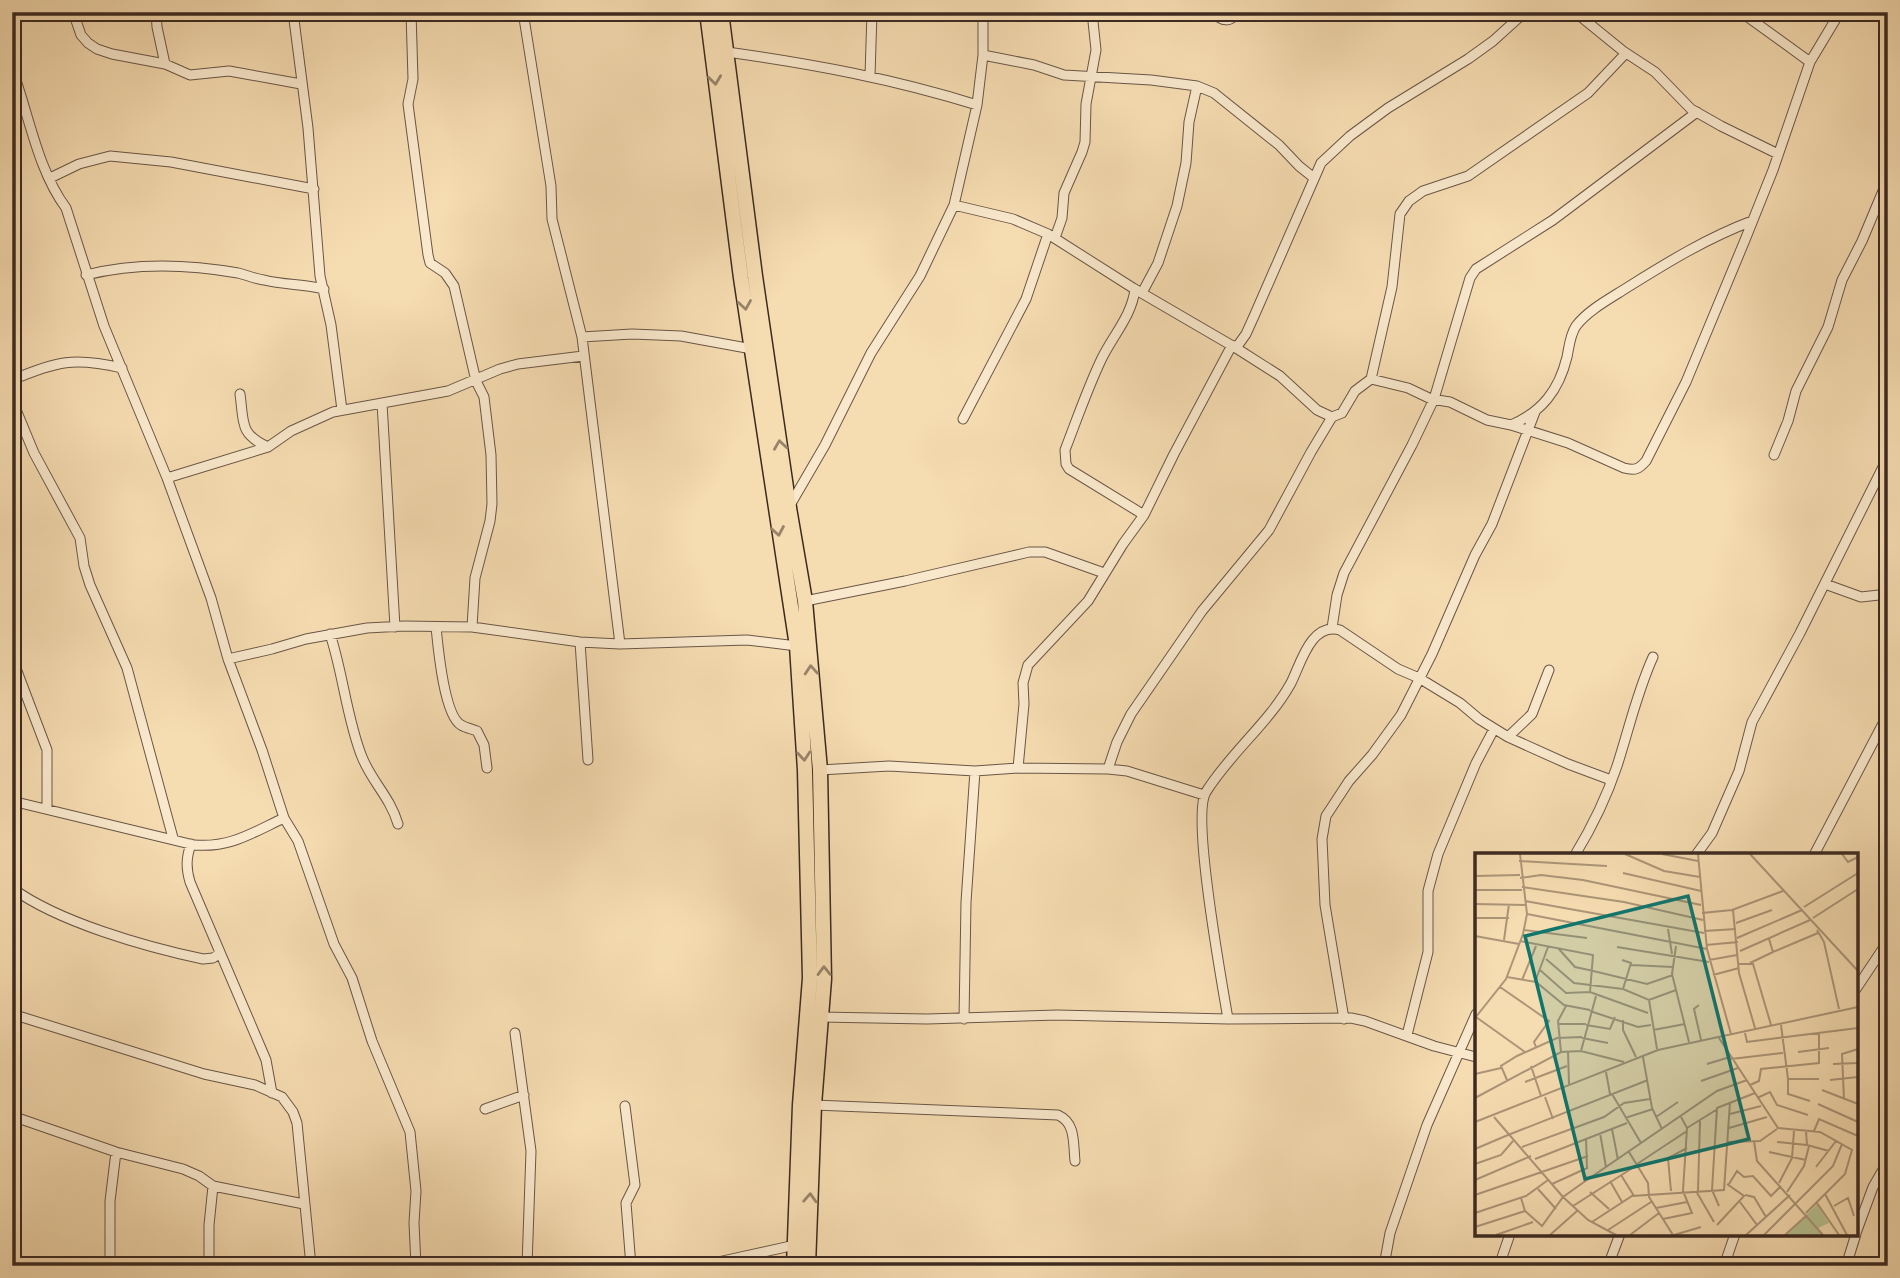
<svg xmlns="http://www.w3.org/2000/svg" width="1900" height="1278" font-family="'IM FELL English',serif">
<rect width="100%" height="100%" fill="#f6dcb1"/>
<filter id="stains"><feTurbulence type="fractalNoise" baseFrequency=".00286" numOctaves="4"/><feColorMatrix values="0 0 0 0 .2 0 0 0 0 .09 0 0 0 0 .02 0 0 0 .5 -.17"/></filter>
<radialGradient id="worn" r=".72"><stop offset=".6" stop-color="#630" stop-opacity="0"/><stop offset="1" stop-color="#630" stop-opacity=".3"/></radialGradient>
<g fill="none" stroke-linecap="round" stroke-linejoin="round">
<g stroke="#6a5646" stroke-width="11">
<path id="minor" d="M73,12L81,35L88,43L97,49L112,54L165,64L190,75L229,71L301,84
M156,12L157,27L165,64
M293,12L308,128L320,276L331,325L342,410
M411,12L413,79L408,104L428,255L430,263L445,273L454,286L476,381L484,397L491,455L492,504L490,521L475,578L472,627
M523,12L551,186L552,219L582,337L620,644
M1213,12C1222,22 1230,23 1238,12
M1575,12L1623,51L1655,72L1691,109L1721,126L1778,154
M1741,12L1810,62
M727,52C813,64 894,79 977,105
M983,55L1034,65L1064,75L1151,80L1197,86L1214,93L1279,145L1299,166L1314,178
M12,69C29,114 37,169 66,208L104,326L167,478L211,598L228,659L262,750L284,818L298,841L334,944L352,978L372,1041L410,1132L416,1191L414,1223L416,1266
M870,76L872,12
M50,178L79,164L110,156L171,162L314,189
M954,205L1013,219L1048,234L1133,288L1236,348L1280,376L1317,410L1332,417
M1055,238L1062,218L1064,193L1082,152L1085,142L1086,104L1096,50L1092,12
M86,275C137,262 187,264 238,273C247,275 255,279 264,280C284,285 304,284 324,289
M1135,289C1132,315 1114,334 1102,358C1088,387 1077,419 1065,450L1066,464L1069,469L1144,515
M1142,293L1158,263L1177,206L1186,163L1189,122L1197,86
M582,337L632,334L681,336L752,349
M1236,348L1246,334L1255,314L1321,163L1350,136L1388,108L1468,59L1493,41L1525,12
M1371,379L1392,287L1400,214L1409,201L1423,191L1468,176L1588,93L1626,53
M12,380C57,361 74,357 122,368
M240,394C244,422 239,434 268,447
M12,400L34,453L80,538L84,566L90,585L127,668L173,838
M382,403L395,627
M963,419L1026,299L1048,234
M1511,425C1542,412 1559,390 1567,357C1569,347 1570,335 1576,326C1588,310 1611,298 1628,287C1668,262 1707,238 1752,221
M1774,455L1788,421L1796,391L1828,327L1842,280L1862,241L1888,179
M167,478L268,447L291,431L333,412L448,391L500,369L518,364L583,356
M789,507L825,445L871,353L920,276L954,205L977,105L983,55V12
M1825,584L1861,597L1888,594
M805,601L905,581L1029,552H1045L1104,573
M436,627C438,647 444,715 461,725C466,728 472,729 477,731L484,745L487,768
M1332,628L1337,595L1344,573L1412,445L1434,399L1470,278L1476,269L1553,220L1697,112
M330,634C343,673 347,720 362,757C372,782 390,797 398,824
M580,642L588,760
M12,658L47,750V809
M228,659L272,649L306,639L367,628L404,626L472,627L580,642L620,644L747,640L797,646
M1508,737L1568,764L1611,780
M1018,768L1024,704L1023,683L1028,665L1088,601L1123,544L1144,515L1174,454L1232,345
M1108,769L1117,742L1131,714L1202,611L1269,530L1311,452L1332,417L1342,413L1355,391L1371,379L1408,388L1431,399L1450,402L1487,420L1511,425L1568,443L1624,468C1635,471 1639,469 1646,461L1686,382L1745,240L1773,170L1810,62L1840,12
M820,770L889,766L975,771L1018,768L1108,769L1127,771L1204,795
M12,801L194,845C230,848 252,833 284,818
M191,844C186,858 186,868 190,882L266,1060L272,1093
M1575,855C1592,827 1607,796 1617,766C1629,729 1637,692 1653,657
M1696,855L1712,833L1739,771L1752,722L1800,633L1888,457
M1814,855L1888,714
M12,888C58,922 146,947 203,959L213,958L219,954
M1856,989L1888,941
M12,1014L204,1074L255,1085L282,1097L293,1112L297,1123L311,1266
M820,1017L927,1019L1057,1015L1228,1019L1351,1018L1365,1021L1434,1046L1476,1057
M964,1019L966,902L975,771
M1228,1019C1222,983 1191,815 1206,792C1230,753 1269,723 1291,683C1301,663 1311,622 1340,630L1398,669L1419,678L1460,703L1479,719L1508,737L1532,714L1549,670
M1344,1019L1325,905L1322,839L1326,816L1349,781L1372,755L1401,715L1432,654L1475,555L1492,524L1535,412
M515,1033L531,1151L527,1266
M1407,1035L1428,952V891L1438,854L1476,763L1494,729
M814,1105L1058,1115C1076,1123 1073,1143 1075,1161
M625,1106L635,1185L626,1203L631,1266
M485,1109L524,1095
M12,1116L116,1152L183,1169L199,1176L213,1186L304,1204
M12,1137L17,1117
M1856,1233L1873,1187L1888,1161
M110,1266V1201L116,1152
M209,1266V1225L213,1186
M700,1266L795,1245
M1384,1266L1390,1233L1427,1125L1476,1014
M1499,1266L1510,1234
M1608,1266L1620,1234
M1724,1266L1735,1234
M1846,1266L1856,1234"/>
</g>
<g stroke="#3c2a22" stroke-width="17">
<path id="trunk" d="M707,12L741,278L797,646L805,770L810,978L800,1105L794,1266
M721,12L755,276L789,508L805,601L820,770L824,979L814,1105L808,1266"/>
</g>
<use href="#minor" stroke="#f9e8cc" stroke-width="9"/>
<use href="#trunk" stroke="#f6dcb1" stroke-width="14"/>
</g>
<defs><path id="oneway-chevron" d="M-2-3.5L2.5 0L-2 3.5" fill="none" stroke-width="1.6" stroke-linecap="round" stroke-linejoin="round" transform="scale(1.75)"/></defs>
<g stroke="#99836a">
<use href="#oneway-chevron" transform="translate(715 80) rotate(83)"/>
<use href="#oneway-chevron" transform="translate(745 305) rotate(81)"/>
<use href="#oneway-chevron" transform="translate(780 445) rotate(-98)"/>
<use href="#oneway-chevron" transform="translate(778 531) rotate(80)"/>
<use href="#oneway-chevron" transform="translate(811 670) rotate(-94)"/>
<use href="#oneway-chevron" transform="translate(804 756) rotate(85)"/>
<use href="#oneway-chevron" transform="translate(824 971) rotate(-91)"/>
<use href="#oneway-chevron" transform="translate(810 1198) rotate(-87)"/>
</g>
<g transform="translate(1475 853)">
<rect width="383" height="383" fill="#f6dcb1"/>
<path d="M342,351L354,370L343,375L348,382H312Z" fill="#b7c290"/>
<path fill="none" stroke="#ac9578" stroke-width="2" d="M150,1L189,18L225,24M187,1L223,8M223,1L232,96L256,181M275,1L383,118M367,1L373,9L383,4M44,8L132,13M148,20L226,38M0,23L45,22M45,25L66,22L108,27L226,52M47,34L149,49L228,67M0,37H47M50,48L229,80M0,51L50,52M329,54L383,20M258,57L264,120L280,175M227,60L257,57L308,38M52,61L232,96M0,65H34M338,65L383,36M261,70L297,57M193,76L197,101M49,77L112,85M342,77L349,89L364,156M229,78L261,76M0,83L44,91M262,85L327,57M294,86L298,99L343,80M29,87L34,51M45,88L118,102L115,139M231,92L263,89M201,93L197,121L214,189M142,94L234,109M83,95L100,114L114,117M265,98L335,67M71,106L99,130L148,136L174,147L201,137M147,107L156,110L148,136M234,107L262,102M275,110L298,99M264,111H278L296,172M156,112L198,114M65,117L91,140L115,139L173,160M114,117L172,131L198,122M238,122L264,115M32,124L61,129L89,152L115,157M47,127L61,93M60,129L73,94M25,134L74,168L59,189L61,194M174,147L182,196M224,152L219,156L226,187M115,158L163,174L176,172M1,164L50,199M0,165L31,126L48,81L52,61L45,1M148,167V177L161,204M83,171H111M111,172L135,176L140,164M306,172L313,226H344M178,177L210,171M270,180L272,189L383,175M107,185L133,190M244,185L303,275L345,279L377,297L370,321L350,341M93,198L94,231M106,198L121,143M86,199L83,168L91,153M323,199L354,195M168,204L177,255L187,276M256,206L308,200M232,211L255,204M358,211L383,210M56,213L66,243M131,219L135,241M0,221L26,215M313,226V241L335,248M32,227L26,213L42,203L82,185L107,184M355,227L383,224M226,228L263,215M50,229L92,213M275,232L284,228L286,216L344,210V180M347,237L383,251M137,241L166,290M70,244L78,266M0,245L86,199L106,198L149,209M282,245L295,239L302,252L333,262M369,246L367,201L383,196M343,251L383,269M255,261L286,253M19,264L88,344L113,367L141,382M181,264L203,249M150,265L178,256M0,269L183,197L383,154M212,275L241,257M254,275L292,264M137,276L143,307M331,278L332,292L354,298M339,278L344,266L383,283M125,280L131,314M33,282L173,227M279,288L282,308L348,382M253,289L285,288L302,276M302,289L332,292M47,294L129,264L149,250L175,246M0,296L33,282M154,299L173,330L174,344L198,382M294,299L331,307M60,306L152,270M0,311L26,302L38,288M159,313L212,278M341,314L361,288M146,322L159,343M0,327L56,303M135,328L147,349M304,330L317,305L319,278M77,331L112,315L111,285M254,331L262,318L269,324L278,323L296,343L306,333M63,336L81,356M196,338L193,305L212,295M221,338L239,369M223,338L225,268M115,339L134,356M312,339L329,313L334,293M0,342L113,303M270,342L279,344L291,364M46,345L50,358L67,373L88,344L109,329L242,238L272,227M265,349L282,372M342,350L364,382M98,353L159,314M244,353L237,337L242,255L280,240M359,353L373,345L379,363M181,355L212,349M0,360L51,343L73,327M331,360L350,341L372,382M188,366L217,360L208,338L212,275L206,264M117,369L157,343L249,337L255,249M242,372L269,343L252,331M0,374L50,358M133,377L176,349M21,382L58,369M75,382L102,358M155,382L184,360M199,382L226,374M271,382L315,342M289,382L358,313L367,291M310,382L332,362"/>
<path fill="#0f766e" fill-opacity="0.15" stroke="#0f766e" stroke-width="3.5" d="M213,43L274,286L110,326L50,83Z"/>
<rect width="383" height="383" fill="none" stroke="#3c2a22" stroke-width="3.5"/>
</g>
<rect width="1900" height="1278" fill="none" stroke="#f6dcb1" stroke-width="42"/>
<rect x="14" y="14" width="1872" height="1250" fill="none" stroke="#3c2a22" stroke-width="3.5"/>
<rect x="21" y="21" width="1858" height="1236" fill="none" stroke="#3c2a22" stroke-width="2"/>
<rect width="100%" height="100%" filter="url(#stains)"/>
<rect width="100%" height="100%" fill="url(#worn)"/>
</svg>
